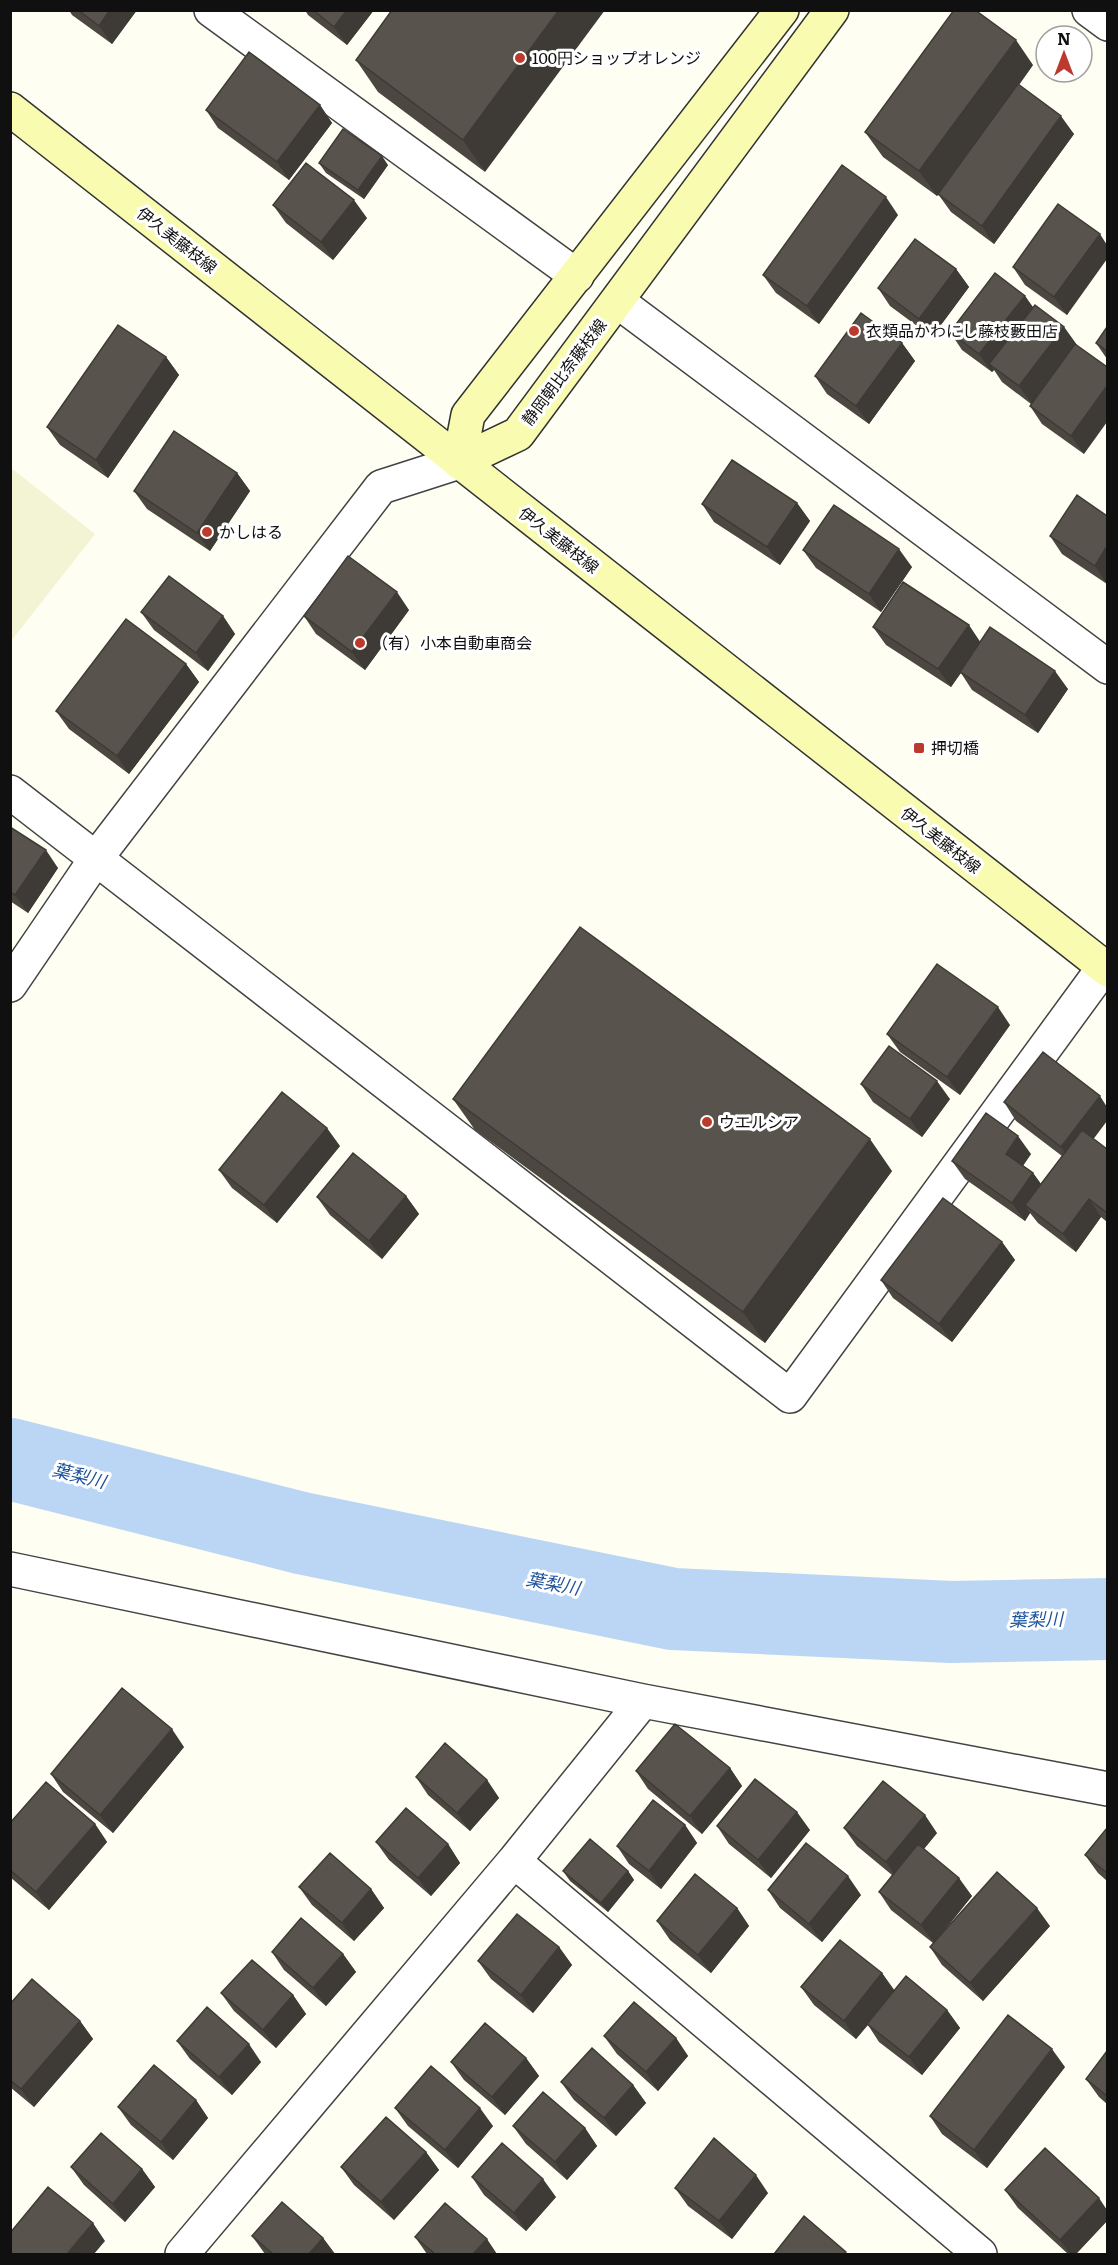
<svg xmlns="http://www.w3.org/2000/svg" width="1118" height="2265" font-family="Literata,'Noto Sans JP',serif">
<rect width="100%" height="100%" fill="#fefef3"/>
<path fill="#f2f4d3" d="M11,468L95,534L11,641Z"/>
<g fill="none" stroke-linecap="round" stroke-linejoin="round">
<path stroke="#bad6f4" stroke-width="82" d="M10,1459L301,1533L673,1609L951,1622L1108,1619"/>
<g stroke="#434343" stroke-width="36">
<path id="street" d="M211,10L577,276
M1089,10L1108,24
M617,301L1108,667
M10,792L790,1396L1104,967
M10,985L97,857L381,487L459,462
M10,1569L643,1701L1108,1789
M514,1861L980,2254
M182,2254L514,1861L643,1701"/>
</g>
<g stroke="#323232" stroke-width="36">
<path id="secondary" d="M10,109L1108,970
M459,462L518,434L832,10
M459,462L468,415L782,10"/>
</g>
<use href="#street" stroke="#fff" stroke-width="33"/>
<use href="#secondary" stroke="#f9fbb1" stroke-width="33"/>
</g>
<path fill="#4c4741" d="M69,10H137L112,44L72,15Z
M305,10H374L347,45L308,15Z
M392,10L485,172L378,92L356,60Z
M1033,65L1019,85L1074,134L994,244L951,212L938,194L952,176L937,196L883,157L865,132Z
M320,105L332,123L289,180L218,128L206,110Z
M319,163L388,165L364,199L326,173Z
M273,205L367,218L333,260L286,223Z
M898,215L819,324L776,293L763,275Z
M1107,245L1067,315L1025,285L1013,267Z
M956,269L969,287L932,337L890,306L878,288Z
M1025,296L1033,307L1064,327L1076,344L1084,454L1042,424L1030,406L1031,404L1002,382L994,370L992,372L962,350L950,332Z
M902,343L915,361L869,424L827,394L815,376Z
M1096,343L1107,351V359Z
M166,357L179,375L108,478L60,445L47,427Z
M237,473L250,491L210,551L147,509L134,491Z
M797,503L810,521L780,565L714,522L702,504Z
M1107,516V584L1062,554L1050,536Z
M803,550L912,567L881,612L816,568Z
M409,610L365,670L316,634L304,616Z
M141,612L223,616L235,634L208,671L154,630Z
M873,627L980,642L1068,689L1038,733L972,690L961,673L951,687L886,645Z
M186,664L199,682L129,774L69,729L56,711Z
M10,827L58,868L28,913L10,901Z
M1010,1025L960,1095L900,1052L887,1034Z
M861,1084L950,1099L922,1137L873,1102Z
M453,1099L892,1171L765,1343L475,1130Z
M1004,1102L1094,1139L1107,1149V1222L1101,1217L1076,1252L1038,1223L1030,1213L1025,1221L965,1179L952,1161L1031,1154L1023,1166L1033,1173L1041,1184L1062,1156L1016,1121Z
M340,1146L277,1223L232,1188L219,1170Z
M406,1196L419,1214L382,1259L330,1215L317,1197Z
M1002,1242L1015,1260L952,1342L893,1298L881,1280Z
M184,1747L113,1833L63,1792L51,1774Z
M730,1768L742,1786L702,1834L648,1789L636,1771Z
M416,1777L487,1780L499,1798L470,1831L428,1795Z
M10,1823L95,1824L107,1842L49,1910L10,1877Z
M685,1825L697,1843L661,1889L629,1864L617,1846Z
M717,1826L810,1830L771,1878L729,1844Z
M844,1828L937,1833L924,1849L972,1896L936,1941L1050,1926L983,2001L942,1965L930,1947L933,1943L891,1910L879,1892L892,1875L857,1846Z
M1107,1828V1881L1098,1873L1085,1855Z
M376,1842L448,1844L460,1863L431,1896L389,1860Z
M563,1871H628L634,1880L608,1912L570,1881Z
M299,1887L371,1889L384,1908L354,1941L312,1905Z
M768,1890L861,1895L822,1942L780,1908Z
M737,1908L749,1926L711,1973L670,1940L657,1921Z
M559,1947L572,1965L533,2013L491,1979L478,1961Z
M272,1952L343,1954L356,1972L326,2006L284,1970Z
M882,1973L894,1991L947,2010L960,2028L922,2075L879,2042L868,2025L856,2039L814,2005L801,1987Z
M221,1993L293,1995L306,2014L276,2048L234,2011Z
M10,2004L80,2021L93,2039L34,2107L10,2087Z
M604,2036L676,2038L688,2056L658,2091L617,2054Z
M177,2041L261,2062L232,2095L190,2059Z
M1107,2051V2104L1099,2097L1086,2079Z
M526,2058L539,2076L505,2115L464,2080L451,2062Z
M1065,2067L987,2168L942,2134L930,2116Z
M561,2082L633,2085L646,2103L616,2136L574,2100Z
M196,2100L208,2118L173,2160L131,2125L118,2107Z
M395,2108L493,2126L458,2168L408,2126Z
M513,2126L585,2128L597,2146L567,2180L526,2144Z
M426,2152L439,2170L394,2220L354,2185L341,2167Z
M71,2167L142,2169L155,2187L125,2222L84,2185Z
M472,2177L556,2197L526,2231L484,2195Z
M675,2188L768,2193L732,2239L688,2206Z
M1005,2190L1107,2221L1076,2254H1068L1018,2208Z
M252,2236L323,2238L335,2254H265Z
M415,2237L497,2254H427Z"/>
<path fill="#3e3a35" d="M110,10H137L112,44L99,26Z
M347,10H374L347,45L334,27Z
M559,10H605L485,172L463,140Z
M1016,40L1033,65L937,196L919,171Z
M320,105L332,123L289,180L277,162Z
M1061,116L1074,134L994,244L982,226Z
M382,156L388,165L364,199L358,190Z
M886,197L898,215L819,324L807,306Z
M354,200L367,218L333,260L321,242Z
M1100,234L1107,245V259L1067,315L1054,297Z
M956,269L969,287L932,337L919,319Z
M1025,296L1037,314L989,364L994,370L992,372L979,354Z
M1064,327L1077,345L1032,404L1019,386Z
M902,343L915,361L869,424L856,406Z
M166,357L179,375L108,478L96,460Z
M1107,386V422L1084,454L1071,436Z
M237,473L250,491L210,551L197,533Z
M797,503L810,521L780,565L767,547Z
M1107,546V584L1095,566Z
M899,549L912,567L881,612L869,594Z
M397,592L409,610L365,670L352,652Z
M223,616L235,634L208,671L196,653Z
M969,625L981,643L951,687L938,669Z
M186,664L199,682L129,774L117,756Z
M1055,671L1068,689L1038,733L1025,715Z
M46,850L58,868L28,913L15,895Z
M998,1007L1010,1025L960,1095L947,1077Z
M937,1081L950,1099L922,1137L910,1119Z
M1100,1096L1107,1107V1121L1074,1165L1061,1147Z
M327,1128L340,1146L277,1223L264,1205Z
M1018,1136L1031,1154L1018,1172L1006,1154Z
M870,1139L892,1171L765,1343L743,1312Z
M1033,1173L1046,1191L1025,1205L1030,1213L1025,1221L1012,1203Z
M406,1196L419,1214L382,1259L369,1241Z
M1089,1199L1101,1217L1076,1252L1063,1234Z
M1002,1242L1015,1260L952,1342L939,1324Z
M172,1729L184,1747L113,1833L100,1815Z
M730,1768L742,1786L702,1834L690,1816Z
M487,1780L499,1798L470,1831L457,1813Z
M797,1812L810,1830L771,1878L758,1860Z
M925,1815L937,1833L898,1880L886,1862Z
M95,1824L107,1842L49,1910L36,1892Z
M685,1825L697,1843L661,1889L649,1871Z
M448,1844L460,1863L431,1896L418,1878Z
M628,1871L634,1880L608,1912L601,1903Z
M848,1876L861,1895L822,1942L809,1924Z
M959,1878L972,1896L934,1943L921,1925Z
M371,1889L384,1908L354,1941L342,1923Z
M737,1908L749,1926L711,1973L698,1955Z
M1037,1908L1050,1926L983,2001L970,1983Z
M559,1947L572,1965L533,2013L521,1995Z
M343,1954L356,1972L326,2006L313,1988Z
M882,1973L895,1991L856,2039L844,2021Z
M293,1995L306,2014L276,2048L263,2030Z
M947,2010L960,2028L922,2075L909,2057Z
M80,2021L93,2039L34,2107L21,2089Z
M676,2038L688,2056L658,2091L646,2072Z
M249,2044L261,2062L232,2095L219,2077Z
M1052,2049L1065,2067L987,2168L974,2150Z
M526,2058L539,2076L505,2115L492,2097Z
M633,2085L646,2103L616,2136L604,2118Z
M196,2100L208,2118L173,2160L161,2142Z
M480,2108L493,2126L458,2168L445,2150Z
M585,2128L597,2146L567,2180L555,2162Z
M426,2152L439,2170L394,2220L381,2202Z
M142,2169L155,2187L125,2222L113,2204Z
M756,2175L768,2193L732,2239L719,2221Z
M543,2179L556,2197L526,2231L514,2213Z
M1099,2198L1107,2210V2221L1076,2254H1070L1060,2240Z
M93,2223L105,2241L94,2254H67Z
M323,2238L335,2254H309Z
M487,2239L497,2254H473Z"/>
<path fill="#58534c" stroke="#3e3a35" stroke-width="1.5" d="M78,10H110L99,26Z
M313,10H347L334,27Z
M392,10H559L463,140L356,60Z
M954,10H975L1016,40L919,171L865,132Z
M249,52L320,105L277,162L206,110Z
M1018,84L1061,116L982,226L938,194Z
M343,129L382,156L358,190L319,163Z
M306,163L354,200L321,242L273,205Z
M842,165L886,197L807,306L763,275Z
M1058,204L1100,234L1054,297L1013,267Z
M915,239L956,269L919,319L878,288Z
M995,273L1025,296L979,354L950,332Z
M1035,305L1064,327L1019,386L989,364Z
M861,313L902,343L856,406L815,376Z
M118,325L166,357L96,460L47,427Z
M1107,327V351L1096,343Z
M1075,344L1107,367V386L1071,436L1030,406Z
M174,431L237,473L197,533L134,491Z
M732,460L797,503L767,547L702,504Z
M1077,495L1107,516V546L1095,566L1050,536Z
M834,505L899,549L869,594L803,550Z
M348,556L397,592L352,652L304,616Z
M169,576L223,616L196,653L141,612Z
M903,582L969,625L938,669L873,627Z
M126,619L186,664L117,756L56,711Z
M990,627L1055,671L1025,715L960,672Z
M10,827L46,850L15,895L10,892Z
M580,927L870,1139L743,1312L453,1099Z
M937,964L998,1007L947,1077L887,1034Z
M889,1046L937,1081L910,1119L861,1084Z
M1043,1052L1100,1096L1061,1147L1004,1102Z
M282,1092L327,1128L264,1205L219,1170Z
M986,1113L1018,1136L1006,1154L1033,1173L1012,1203L952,1161Z
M1082,1130L1107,1149V1213L1089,1199L1063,1234L1025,1205Z
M353,1153L406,1196L369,1241L317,1197Z
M943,1198L1002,1242L939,1324L881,1280Z
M122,1688L172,1729L100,1815L51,1774Z
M675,1724L730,1768L690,1816L636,1771Z
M445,1743L487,1780L457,1813L416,1777Z
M755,1779L797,1812L758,1860L717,1826Z
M883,1781L925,1815L886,1862L844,1828Z
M46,1782L95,1824L36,1892L10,1870V1823Z
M653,1800L685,1825L649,1871L617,1846Z
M406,1808L448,1844L418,1878L376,1842Z
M1107,1828V1873L1085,1855Z
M590,1839L628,1871L601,1903L563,1871Z
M806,1843L848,1876L809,1924L768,1890Z
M918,1844L959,1878L921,1925L879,1892Z
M330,1853L371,1889L342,1923L299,1887Z
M997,1872L1037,1908L970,1983L930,1947Z
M695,1874L737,1908L698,1955L657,1921Z
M517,1914L559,1947L521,1995L478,1961Z
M301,1918L343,1954L313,1988L272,1952Z
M840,1940L882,1973L844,2021L801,1987Z
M252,1960L293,1995L263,2030L221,1993Z
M906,1976L947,2010L909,2057L867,2024Z
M32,1979L80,2021L21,2089L10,2080V2004Z
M634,2002L676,2038L646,2072L604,2036Z
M207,2007L249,2044L219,2077L177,2041Z
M1008,2015L1052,2049L974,2150L930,2116Z
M485,2023L526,2058L492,2097L451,2062Z
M592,2048L633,2085L604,2118L561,2082Z
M1107,2051V2096L1086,2079Z
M154,2065L196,2100L161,2142L118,2107Z
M431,2066L480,2108L445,2150L395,2108Z
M543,2092L585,2128L555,2162L513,2126Z
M386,2117L426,2152L381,2202L341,2167Z
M101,2133L142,2169L113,2204L71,2167Z
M714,2138L756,2175L719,2221L675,2188Z
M502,2143L543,2179L514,2213L472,2177Z
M1045,2148L1099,2198L1060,2240L1005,2190Z
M48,2187L93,2223L67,2254H13L10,2253V2233Z
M282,2202L323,2238L309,2254H273L252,2236Z
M445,2203L487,2239L473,2254H435L415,2237Z
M804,2216L846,2252L844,2254H774Z"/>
<g fill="#bb3a2d" stroke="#fff" stroke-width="2">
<circle cx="520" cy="58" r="6"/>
<circle cx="854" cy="331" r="6"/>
<circle cx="207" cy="532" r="6"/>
<circle cx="360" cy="643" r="6"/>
<rect x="913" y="742" width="12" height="12" rx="3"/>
<circle cx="707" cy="1122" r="6"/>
</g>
<g text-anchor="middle" stroke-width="6" stroke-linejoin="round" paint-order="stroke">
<g font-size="16" fill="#101010" stroke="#fff" text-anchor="start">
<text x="532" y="64">100円ショップオレンジ</text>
<text x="866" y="337">衣類品かわにし藤枝藪田店</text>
<text x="219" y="538">かしはる</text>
<text x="372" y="649">（有）小本自動車商会</text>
<text x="931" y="754">押切橋</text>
<text x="719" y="1128">ウエルシア</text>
</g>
<g font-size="16" fill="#101010" stroke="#fff">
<text transform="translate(177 240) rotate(38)" y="6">伊久美藤枝線</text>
<text transform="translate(564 372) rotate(-53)" y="6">静岡朝比奈藤枝線</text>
<text transform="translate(559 540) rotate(38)" y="6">伊久美藤枝線</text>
<text transform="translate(941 840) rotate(38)" y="6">伊久美藤枝線</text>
</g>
<g font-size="18" font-style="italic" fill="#1d539d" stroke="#fff">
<text transform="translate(79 1476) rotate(14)" y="6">葉梨川</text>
<text transform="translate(553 1584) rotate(11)" y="6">葉梨川</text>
<text transform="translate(1036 1620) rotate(-1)" y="6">葉梨川</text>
</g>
</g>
<rect width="1118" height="2265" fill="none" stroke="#101010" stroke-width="24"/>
<g transform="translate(1064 54)"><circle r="28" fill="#ffffff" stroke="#9f9f9f" stroke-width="1.5"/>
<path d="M0-4.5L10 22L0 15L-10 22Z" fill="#bb3a2d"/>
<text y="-9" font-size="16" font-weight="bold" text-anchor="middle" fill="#101010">N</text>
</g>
</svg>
